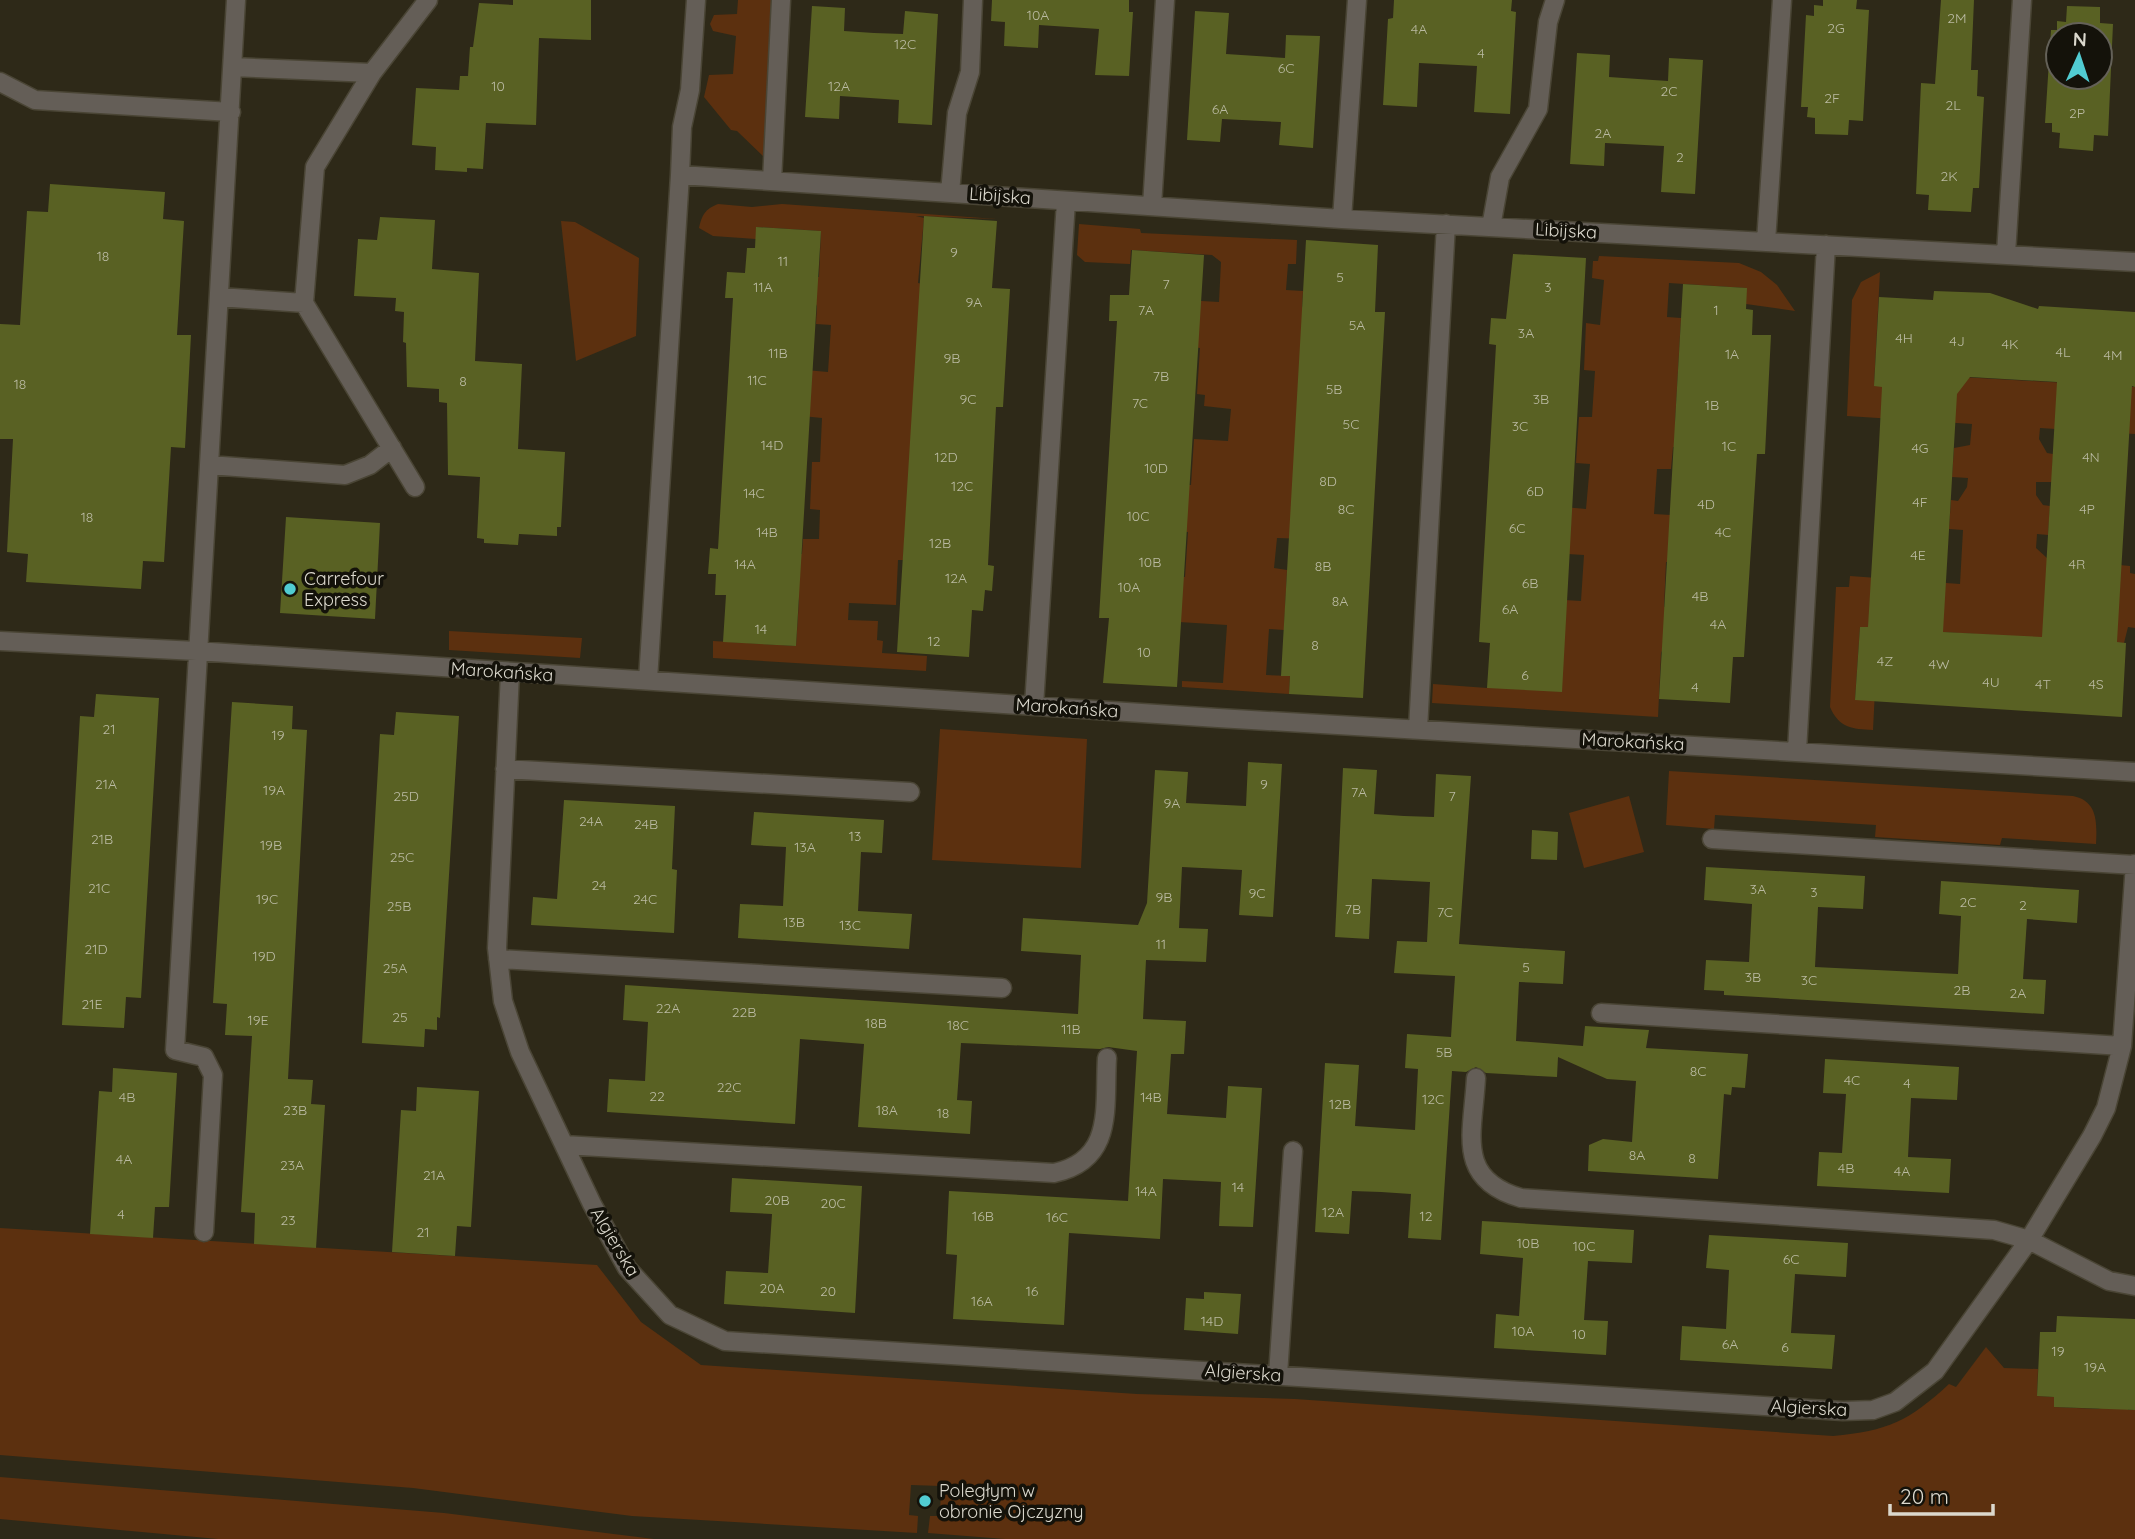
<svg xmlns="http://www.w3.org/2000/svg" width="2135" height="1539" font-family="Quicksand,sans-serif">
<rect width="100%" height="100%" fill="#2e2918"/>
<path fill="#5c300f" d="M738,0H772L764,157L737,131L731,130L704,97L709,75L733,74L736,36L713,31L710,24L714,15L737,14Z
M718,204L752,207L782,204L997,219L916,216L924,218L918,283L923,284L903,560H898L896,605L849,603L848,620L878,621L877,640L883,641L882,653L927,656L926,671L713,658V641L796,646L799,600L782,553L802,554L803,539H819L820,510L810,509L812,462H820L822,418L792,415L794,369L828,372L831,325L816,324L817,306L800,277H819L821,231L757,227L756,239L713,236L699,228C702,215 705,209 718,204Z
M561,221L575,222L639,258L636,336L576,361Z
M1079,224L1140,229L1141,233L1297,240L1296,264H1288L1286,290L1303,291L1302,307L1322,309L1308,539L1277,538L1274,568L1287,570L1284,630L1269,629L1266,675L1290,676L1289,694L1182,687V681L1223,683L1227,625L1163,621L1166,576L1185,577L1188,532L1169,531L1172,484L1191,485L1194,439L1228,441L1231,409L1204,406L1205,395L1197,394L1200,348L1181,346L1184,300L1219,302L1221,262L1212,255L1131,250L1130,264L1085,262L1077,255Z
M1599,256L1739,263L1761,272L1777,285L1795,311L1746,304V288L1669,283L1667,317L1681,318L1675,423L1683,448L1673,447L1671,469H1657L1654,514L1688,516L1686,563L1666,562L1664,607L1682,608L1661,653L1658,717L1432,703L1433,684L1487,688L1547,599L1581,601L1584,555L1551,553L1553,506L1586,509L1590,464L1576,463L1579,417H1592L1595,371L1584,370L1586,323L1600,325L1604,280L1592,278L1593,261H1598Z
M1880,272L1874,386L1876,372L2135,387V434L2040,428L2039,439L2047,453L2053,454L2052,482H2036V495L2043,505L2050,506L2048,535L2037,534L2036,548L2047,558L2130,566V573L2135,574V628L2128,627L2124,643L1860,627L1855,700L1875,690L1873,730C1852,729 1839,728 1830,707L1836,587H1849L1850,576L1960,584L1963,530L1949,529L1951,500L1958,501L1967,487L1968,478L1952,477L1954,448L1970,445L1972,424L1847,416L1852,300L1861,282Z
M449,631L582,638L580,658L449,650Z
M940,729L1087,739L1081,868L932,860Z
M1669,771L2073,796C2098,801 2097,823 2096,844L2002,838L2000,845L1875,837L1876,825L1715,815L1714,829L1666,825Z
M1629,796L1644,852L1584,868L1569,813Z
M0,1228L597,1265L641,1322L701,1365L1137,1394L1295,1399L1833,1436C1888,1431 1909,1421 1949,1384L1956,1387L1986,1347L2004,1368L2038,1369L2037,1396L2054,1397V1407L2098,1409L2129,1400L2128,1410H2135V1539H1005L928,1533L930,1516H940L941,1486L911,1485L909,1515L918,1516L917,1533L632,1516L413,1488L0,1455Z
M0,1477L444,1513L654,1539H218L0,1519Z"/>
<path fill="#596123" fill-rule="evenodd" d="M513,0H591V40L539,38L536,125L486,123L483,169L467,168V172L435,170L436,147L412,145L416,88L459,90L460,76H468L470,47H473L479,3L513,5Z
M992,0H1129V12H1133L1129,76L1095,75L1099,29L1039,25L1038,48L1004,46L1005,22L991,21Z
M1394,0H1512L1511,11L1516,12L1510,114L1474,112L1477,66L1419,63L1417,107L1383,105L1388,19L1393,18Z
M1823,0H1857L1856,9L1869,10L1863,121L1849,120L1848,135L1815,134V118L1807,117L1808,107H1801L1806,15L1814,16V5L1823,6Z
M1941,0H1974L1971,70H1978L1977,96L1984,97L1979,188H1973L1971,212L1928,210L1929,195L1916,194L1921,83L1935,84Z
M812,6L845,8L844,31L874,33L903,34L905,11L938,14L932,125L898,123L899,100L870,98L840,96L839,119L805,117Z
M2067,6L2100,7V23L2113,24L2108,136L2094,135L2093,151L2059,148L2060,133L2052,132V123H2045L2051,30H2057V21L2066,22ZM2058,35H2100V77H2058Z
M1195,11L1229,13L1226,54L1285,58L1286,35L1320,36L1313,148L1279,145L1281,122L1222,119L1220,142L1187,140Z
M1577,53L1610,55L1609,77L1638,79L1668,81L1669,58L1703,60L1695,194L1661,192L1664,146L1605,143L1604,166L1570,164Z
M50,184L165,192L163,219L184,221L177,335H191L185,448L171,447L164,562L143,561L141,589L26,582L28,554L7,552L13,439H0V324L20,325L27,211L48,212Z
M924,216L997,221L992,288L1010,289L1003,407H996L988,565L994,566L992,591L985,590L983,611L972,610L969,657L897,652Z
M380,217L435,220L432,269L479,273L475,361L522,364L518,449L565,452L561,527H557V536L519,534L518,545L484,543V539L477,538L480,477L448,475L447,403L439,402V389L407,387L406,343L403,342L404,312L395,311L396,298L354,296L358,239L377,240Z
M756,227L821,231L796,646L723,642L726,595H715L716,574H708L710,548L718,549L733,298H725L727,272L745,273L747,248H755Z
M1306,240L1378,245L1375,312H1385L1363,698L1289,694L1290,676H1281Z
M1132,250L1204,255L1177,687L1103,683L1109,618H1099L1117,321H1109L1110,295H1129Z
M1513,254L1586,258L1562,692L1487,688L1490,643L1479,642L1496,345L1489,344L1491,318L1506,319Z
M1683,284L1747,288L1746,309L1753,310L1752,335H1771L1765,454H1757L1744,657H1733L1730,703L1659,699Z
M1934,291L1990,293L2038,309L2039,306L2135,312V387L2132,386L2117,642L2126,643L2122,717L1855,700L1860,627H1868L1879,445L1882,387L1874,386L1879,297L1933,300ZM1970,377L2057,382L2042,637L1943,632L1957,394Z
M286,517L380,523L375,619L280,613Z
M96,694L159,698L141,998L126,997L124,1028L62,1025L80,716L94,717Z
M232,702L293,706L292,729L307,730L288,1079L313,1080L311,1104L325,1105L316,1248L254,1244L255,1213L241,1212L252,1036L225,1035L227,1004L213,1003Z
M396,712L459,716L440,1018L437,1017V1030L425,1029L424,1047L362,1043L380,734L394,735Z
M1248,762L1282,764L1273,917L1239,915L1242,870L1182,867L1179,928L1208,929L1206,962L1146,960L1143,1019L1186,1021L1184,1054H1171L1167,1114L1226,1118L1228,1086L1262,1088L1253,1227L1219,1226L1221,1182L1163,1179L1160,1239L1069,1233L1064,1325L953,1319L957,1255L946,1254L949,1191L1128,1201L1137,1051L1108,1047L1100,1049L961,1043L957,1100L972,1101L970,1134L858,1127L864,1044L800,1039L795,1124L607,1112L609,1079L645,1081L648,1022L623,1020L625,985L1078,1014L1081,955L1021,951L1023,918L1138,925L1147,903L1155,770L1188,772L1186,803L1246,806Z
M1343,768L1377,770L1374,814L1404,816L1434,817L1436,774L1471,776L1459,944L1565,951L1563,984L1519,982L1516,1041L1583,1046L1585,1026L1649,1030L1646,1048L1748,1054L1745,1088L1732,1087L1731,1095L1724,1094L1718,1179L1588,1171L1589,1145L1603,1139L1632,1142L1636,1081L1607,1079L1558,1057L1557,1077L1486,1073L1476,1067L1466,1072L1452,1071L1441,1240L1408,1238L1411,1194L1381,1192L1352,1191L1349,1234L1315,1232L1325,1063L1359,1065L1355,1126L1415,1130L1418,1069L1405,1068L1407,1034L1451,1037L1455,976L1394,973L1397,941L1427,942L1430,882L1372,879L1369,939L1335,937Z
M564,800L675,806L672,869L677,870L674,933L531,925L533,897L557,899Z
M754,812L884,820L882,853L861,852L858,911L912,914L909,949L738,938L740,904L783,906L786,847L751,845Z
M1532,830L1558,832L1557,860L1531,859Z
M1706,867L1865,876L1863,909L1818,907L1815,967L1958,974L1961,916L1939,914L1941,881L2079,890L2077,923L2027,919L2023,979L2046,980L2044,1014L1724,995V991L1704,990L1706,960L1749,962L1752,904L1704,900Z
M1825,1059L1959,1067L1957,1100L1911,1098L1908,1157L1951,1159L1949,1193L1817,1186L1819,1152L1842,1153L1844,1124L1846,1094L1823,1093Z
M113,1068L177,1073L169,1207H155L153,1238L90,1234L99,1091L112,1092Z
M417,1087L479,1091L471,1227L457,1226L455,1256L392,1252L401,1110L416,1111Z
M732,1178L862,1186L855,1313L724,1304L726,1271L768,1273L770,1244L772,1214L730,1212Z
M1482,1221L1634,1230L1632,1263L1588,1261L1584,1320L1608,1321L1606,1355L1494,1348L1496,1314L1519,1316L1523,1258L1480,1254Z
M1709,1235L1848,1243L1846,1277L1795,1274L1791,1333L1835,1335L1832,1369L1680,1360L1682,1326L1726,1329L1729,1270L1706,1268Z
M1204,1292L1241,1294L1238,1334L1184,1330L1186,1298L1204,1299Z
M2057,1316L2135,1319V1410L2054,1407V1397L2037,1396L2040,1332H2056Z"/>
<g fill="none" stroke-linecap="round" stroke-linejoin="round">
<g stroke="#4a4535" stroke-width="21">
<path id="minor" d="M233,67L372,73
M0,82L35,100L231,112
M680,175L682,127L690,90L696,0
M772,181L781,0
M950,193L957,113L970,72L973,0
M1152,206L1165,0
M1342,219L1357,0
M1491,227L1500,177L1538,109L1548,22L1555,0
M1766,242L1782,0
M2006,254L2022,0
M219,297L304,303
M209,465L345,475L370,465L392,448
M415,487L304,303L315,167L372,73L428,0
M0,641L196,651L1218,718L2135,772
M510,673L497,948L503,1001L520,1052L592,1204L627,1268L670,1315L725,1341L1843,1411L1873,1410L1895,1402L1935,1371L2029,1240L2092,1136L2106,1108L2122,1046L2135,864
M648,680L680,175L1342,219L2135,262
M1034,706L1066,201
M1418,729L1446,224
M1797,751L1826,245
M505,769L910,792
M1712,839L2135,865
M498,959L1002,988
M1601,1013L2122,1046
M1476,1078C1473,1133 1455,1179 1521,1198L1994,1230L2029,1240L2109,1281L2135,1286
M564,1145L1054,1173C1115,1160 1104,1107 1107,1058
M204,1232L213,1075L204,1057L175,1050L236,0
M1278,1375L1293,1151"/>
</g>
<use href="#minor" stroke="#645e57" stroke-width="18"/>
</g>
<g fill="#51ccd2" stroke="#14120a" stroke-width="2.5">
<circle cx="290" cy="589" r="7"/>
<circle cx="925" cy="1501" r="7"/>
</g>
<g text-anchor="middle" stroke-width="7" stroke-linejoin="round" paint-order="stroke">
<g font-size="14" fill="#babaa2">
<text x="1038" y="20">10A</text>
<text x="1957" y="23">2M</text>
<text x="1836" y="33">2G</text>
<text x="1419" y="34">4A</text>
<text x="905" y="49">12C</text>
<text x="1481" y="58">4</text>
<text x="1286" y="73">6C</text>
<text x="498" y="91">10</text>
<text x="839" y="91">12A</text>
<text x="1669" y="96">2C</text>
<text x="1832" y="103">2F</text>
<text x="1953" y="110">2L</text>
<text x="1220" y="114">6A</text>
<text x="2077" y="118">2P</text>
<text x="1603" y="138">2A</text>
<text x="1680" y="162">2</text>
<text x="1949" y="181">2K</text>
<text x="954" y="257">9</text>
<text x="103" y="261">18</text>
<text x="783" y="266">11</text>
<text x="1340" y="282">5</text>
<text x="1166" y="289">7</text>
<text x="763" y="292">11A</text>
<text x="1548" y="292">3</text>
<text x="974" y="307">9A</text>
<text x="1146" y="315">7A</text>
<text x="1716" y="315">1</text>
<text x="1357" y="330">5A</text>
<text x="1526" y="338">3A</text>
<text x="1904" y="343">4H</text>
<text x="1957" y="346">4J</text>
<text x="2010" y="349">4K</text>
<text x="2063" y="357">4L</text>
<text x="778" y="358">11B</text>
<text x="1732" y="359">1A</text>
<text x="2113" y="360">4M</text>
<text x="952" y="363">9B</text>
<text x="1161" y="381">7B</text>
<text x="757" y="385">11C</text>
<text x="463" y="386">8</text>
<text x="20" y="389">18</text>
<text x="1334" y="394">5B</text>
<text x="968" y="404">9C</text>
<text x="1541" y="404">3B</text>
<text x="1140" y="408">7C</text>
<text x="1712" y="410">1B</text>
<text x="1351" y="429">5C</text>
<text x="1520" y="431">3C</text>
<text x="772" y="450">14D</text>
<text x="1729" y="451">1C</text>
<text x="1920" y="453">4G</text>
<text x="946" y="462">12D</text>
<text x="2091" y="462">4N</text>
<text x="1156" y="473">10D</text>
<text x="1328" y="486">8D</text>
<text x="962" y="491">12C</text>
<text x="1535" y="496">6D</text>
<text x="754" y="498">14C</text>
<text x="1920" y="507">4F</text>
<text x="1706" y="509">4D</text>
<text x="1346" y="514">8C</text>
<text x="2087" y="514">4P</text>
<text x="1138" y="521">10C</text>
<text x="87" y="522">18</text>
<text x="1517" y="533">6C</text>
<text x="767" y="537">14B</text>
<text x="1723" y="537">4C</text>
<text x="940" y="548">12B</text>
<text x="1918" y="560">4E</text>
<text x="1150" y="567">10B</text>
<text x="745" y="569">14A</text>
<text x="2077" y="569">4R</text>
<text x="1323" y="571">8B</text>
<text x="956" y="583">12A</text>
<text x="1530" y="588">6B</text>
<text x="1129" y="592">10A</text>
<text x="1700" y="601">4B</text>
<text x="1340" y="606">8A</text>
<text x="1510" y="614">6A</text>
<text x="1718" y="629">4A</text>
<text x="761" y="634">14</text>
<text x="934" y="646">12</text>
<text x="1315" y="650">8</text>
<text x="1144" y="657">10</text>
<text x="1885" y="666">4Z</text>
<text x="1939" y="669">4W</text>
<text x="1525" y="680">6</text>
<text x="1991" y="687">4U</text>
<text x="2043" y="689">4T</text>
<text x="2096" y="689">4S</text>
<text x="1695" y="692">4</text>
<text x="109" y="734">21</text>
<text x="278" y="740">19</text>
<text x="106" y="789">21A</text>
<text x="1264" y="789">9</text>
<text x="274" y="795">19A</text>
<text x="1359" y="797">7A</text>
<text x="406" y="801">25D</text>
<text x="1452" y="801">7</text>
<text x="1172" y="808">9A</text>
<text x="591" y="826">24A</text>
<text x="646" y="829">24B</text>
<text x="855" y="841">13</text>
<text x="102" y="844">21B</text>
<text x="271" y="850">19B</text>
<text x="805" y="852">13A</text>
<text x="402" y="862">25C</text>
<text x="599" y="890">24</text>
<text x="99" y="893">21C</text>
<text x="1758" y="894">3A</text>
<text x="1814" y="897">3</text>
<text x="1257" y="898">9C</text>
<text x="1164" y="902">9B</text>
<text x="267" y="904">19C</text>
<text x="645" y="904">24C</text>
<text x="1968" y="907">2C</text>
<text x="2023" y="910">2</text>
<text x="399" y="911">25B</text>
<text x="1353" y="914">7B</text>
<text x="1445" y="917">7C</text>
<text x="794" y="927">13B</text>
<text x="850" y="930">13C</text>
<text x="1161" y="949">11</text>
<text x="96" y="954">21D</text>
<text x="264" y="961">19D</text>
<text x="1526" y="972">5</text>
<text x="395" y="973">25A</text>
<text x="1753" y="982">3B</text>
<text x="1809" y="985">3C</text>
<text x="1962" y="995">2B</text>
<text x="2018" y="998">2A</text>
<text x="92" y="1009">21E</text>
<text x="668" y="1013">22A</text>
<text x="744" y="1017">22B</text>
<text x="400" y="1022">25</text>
<text x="258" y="1025">19E</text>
<text x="876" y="1028">18B</text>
<text x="958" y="1030">18C</text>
<text x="1071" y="1034">11B</text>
<text x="1444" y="1057">5B</text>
<text x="1698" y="1076">8C</text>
<text x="1852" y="1085">4C</text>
<text x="1907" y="1088">4</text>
<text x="729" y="1092">22C</text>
<text x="657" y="1101">22</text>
<text x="127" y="1102">4B</text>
<text x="1151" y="1102">14B</text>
<text x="1433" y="1104">12C</text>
<text x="1340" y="1109">12B</text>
<text x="295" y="1115">23B</text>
<text x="887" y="1115">18A</text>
<text x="943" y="1118">18</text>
<text x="1637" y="1160">8A</text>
<text x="1692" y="1163">8</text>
<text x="124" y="1164">4A</text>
<text x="292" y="1170">23A</text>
<text x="1846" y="1173">4B</text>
<text x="1902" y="1176">4A</text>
<text x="434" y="1180">21A</text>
<text x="1238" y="1192">14</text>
<text x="1146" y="1196">14A</text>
<text x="777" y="1205">20B</text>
<text x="833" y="1208">20C</text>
<text x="1333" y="1217">12A</text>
<text x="121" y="1219">4</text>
<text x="983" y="1221">16B</text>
<text x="1426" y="1221">12</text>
<text x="1057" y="1222">16C</text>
<text x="288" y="1225">23</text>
<text x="423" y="1237">21</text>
<text x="1528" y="1248">10B</text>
<text x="1584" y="1251">10C</text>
<text x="1791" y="1264">6C</text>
<text x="772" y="1293">20A</text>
<text x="828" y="1296">20</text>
<text x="1032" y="1296">16</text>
<text x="982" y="1306">16A</text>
<text x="1212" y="1326">14D</text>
<text x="1523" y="1336">10A</text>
<text x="1579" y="1339">10</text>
<text x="1730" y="1349">6A</text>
<text x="1785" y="1352">6</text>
<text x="2058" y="1356">19</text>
<text x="2095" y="1372">19A</text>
</g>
<g font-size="18" fill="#dbd8cd" stroke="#14120a">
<text transform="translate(1000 196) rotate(4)" y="6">Libijska</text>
<text transform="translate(1566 231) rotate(3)" y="6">Libijska</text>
<text transform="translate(502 672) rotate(4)" y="6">Marokańska</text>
<text transform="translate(1067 708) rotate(4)" y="6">Marokańska</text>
<text transform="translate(1633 742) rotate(3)" y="6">Marokańska</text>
<text transform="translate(615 1242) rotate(59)" y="6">Algierska</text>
<text transform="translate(1243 1373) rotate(4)" y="6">Algierska</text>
<text transform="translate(1809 1408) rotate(3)" y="6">Algierska</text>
</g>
<g font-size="18" fill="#dbd8cd" stroke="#14120a" text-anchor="start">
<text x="304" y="585">Carrefour<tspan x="304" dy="21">Express</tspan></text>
<text x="939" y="1497">Poległym w<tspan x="939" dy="21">obronie Ojczyzny</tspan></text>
</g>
</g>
<g transform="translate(2079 56) rotate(3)"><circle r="33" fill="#14120a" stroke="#646158" stroke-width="2"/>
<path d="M0-5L12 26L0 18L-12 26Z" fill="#51ccd2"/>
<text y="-10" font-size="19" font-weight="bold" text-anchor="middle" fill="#dbd8cd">N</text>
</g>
<path d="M1890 1504v10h103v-10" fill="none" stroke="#dbd8cd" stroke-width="3.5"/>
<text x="1900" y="1504" font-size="21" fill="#dbd8cd" stroke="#14120a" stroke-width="5" paint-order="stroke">20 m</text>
</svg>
